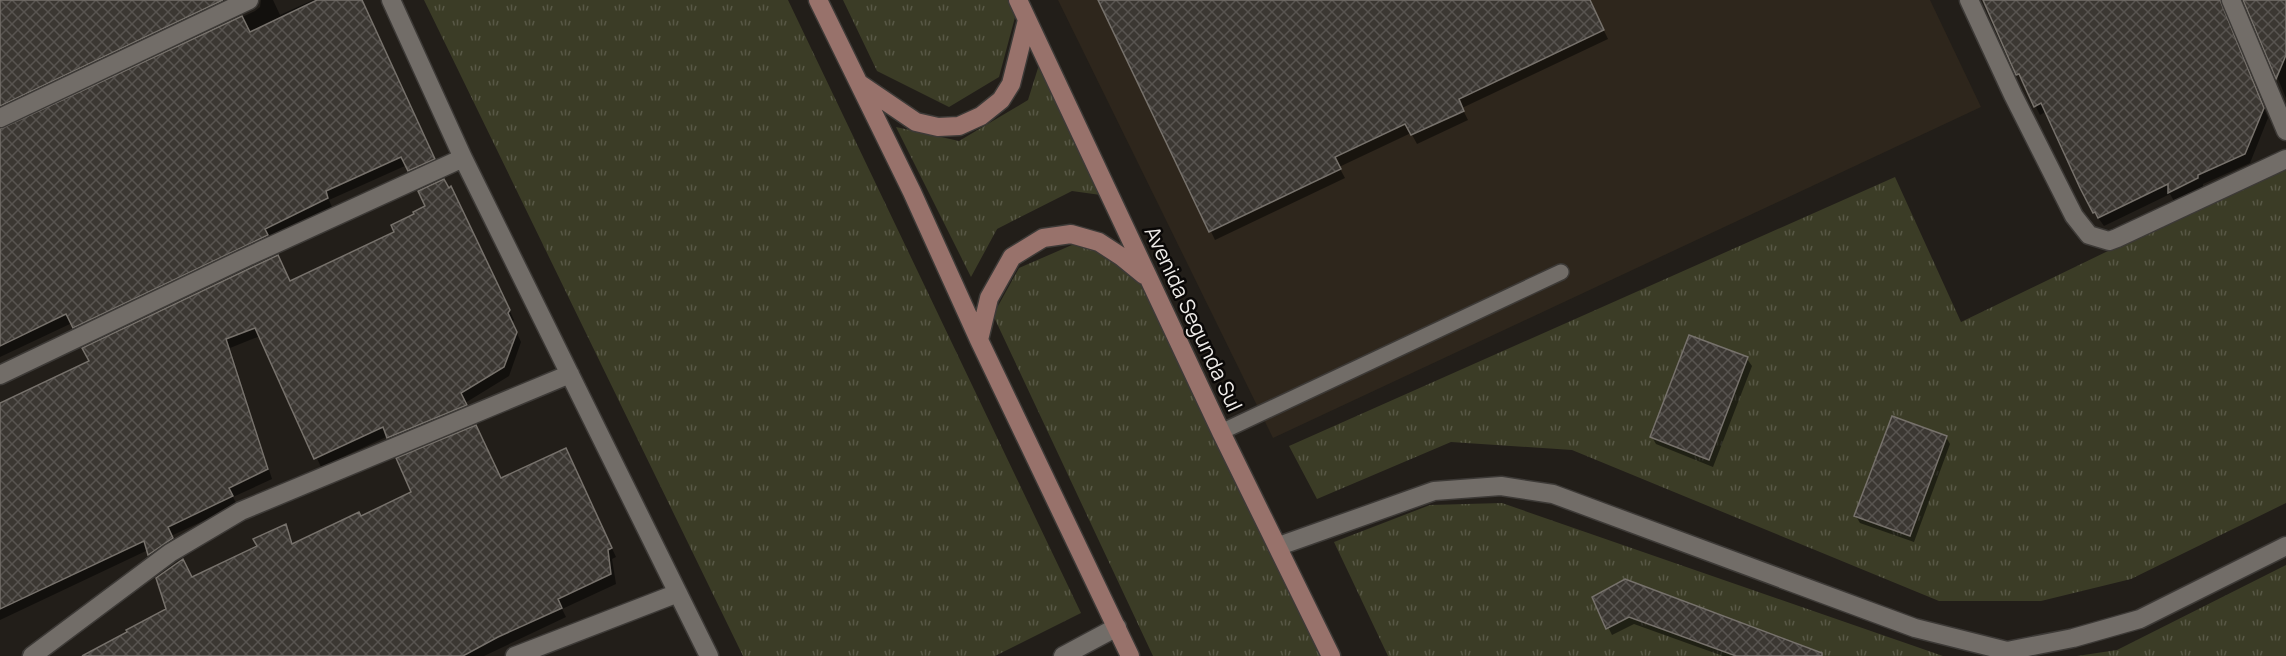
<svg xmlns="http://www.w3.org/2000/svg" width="2286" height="656" font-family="Manrope,sans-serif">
<defs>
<pattern id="park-tufts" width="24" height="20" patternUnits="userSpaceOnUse" patternTransform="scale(1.5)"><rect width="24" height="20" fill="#3b3c26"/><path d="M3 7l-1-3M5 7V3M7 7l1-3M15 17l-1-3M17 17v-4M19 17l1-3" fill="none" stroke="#585846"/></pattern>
<pattern id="building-cross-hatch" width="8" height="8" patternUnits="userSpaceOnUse" patternTransform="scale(1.5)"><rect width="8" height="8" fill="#3b3732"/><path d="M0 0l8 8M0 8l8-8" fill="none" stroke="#585450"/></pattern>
</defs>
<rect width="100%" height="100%" fill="#221e19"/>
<path fill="#2e261c" d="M1058,0H1930L1981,107L1273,438Z"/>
<path fill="url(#park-tufts)" d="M424,0H788L1081,613L995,656H743Z
M843,0H1015L1018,6L999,77L949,107L877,71Z
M1043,52L1115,197L1072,191L997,229L971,277L896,127L959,141L1028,100Z
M2286,165V503L2131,579L2041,601H1939L1572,450L1451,442L1317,499L1289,446L1895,177L1961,322Z
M1088,238L1130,253L1241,482L1321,656H1153L993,315L1019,268Z
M1502,503L1943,656H1388L1334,542L1430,505Z
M2286,565V656H2077L2117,650Z"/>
<path fill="#0007" d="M0,0H245L11,111L0,96Z
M261,0H273L280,15L313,0H361L438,168L414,179L407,165L329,200L332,207L79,336L72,323L0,357V144L14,126L255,11L260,7Z
M1100,0H1589L1608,39L1462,108L1468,120L1417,144L1411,133L1339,167L1345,178L1215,240Z
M1984,0H2230L2224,8L2225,15L2268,118L2250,163L2203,184V188L2174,201L2170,194L2104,226L2094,212L2047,111L2040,115L2024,83H2023L2018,75Z
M2242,0H2286V98L2246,3Z
M456,197L514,320L512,323L521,342L509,376L465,403L471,414L394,446L388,436L321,467L260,336L230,348L272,479L233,497L237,505L171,536L177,548L155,563L148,550L0,620V405L290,283L396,233Z
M1690,337L1747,359L1752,366L1713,467L1656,444L1652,437Z
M1946,437L1950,444L1914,542L1860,523L1856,516Z
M570,460L616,557L612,559L616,584L562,609L566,617L484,656H85L167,610L192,579L259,546L285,526L294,545L361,518Z
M1594,598L1781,656H1723L1634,624L1612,635Z"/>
<path fill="url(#building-cross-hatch)" stroke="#77726c" stroke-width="1.5" d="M0,0H223L0,106Z
M317,0H362L435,159L408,171L401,157L326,191L328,198L265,229L268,235L73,328L66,314L0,346V129L242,16L250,32Z
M1098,0H1590L1604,30L1459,99L1464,111L1411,135L1405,124L1335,157L1341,169L1209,232Z
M1983,0H2220L2264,108L2245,154L2198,175V178L2168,193V184L2098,218L2095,212L2093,213L2080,188L2041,103L2034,107L2019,74L2016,75Z
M2243,0H2286V55L2276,79Z
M444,179L449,188L451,186L492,272L510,310L508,313L517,332L504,367L461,393L467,405L387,438L383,427L314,459L255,328L226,339L268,469L229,488L233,496L168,527L173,538L148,555L144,541L0,609V403L89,361L82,348L278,255L290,281L394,232L391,225L414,214L413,212L425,206L418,191Z
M1689,335L1748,357L1709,460L1650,437Z
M1892,416L1947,436L1910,536L1854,516Z
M476,425L501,478L566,448L612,548L608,550L611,574L558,599L562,608L498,637L463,656H82L127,632L126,630L166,609L156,578L183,559L192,577L257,546L253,539L286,524L292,544L359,512L361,516L411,492L396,458Z
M1625,579L1822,653V656H1736L1629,617L1606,629L1592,597Z"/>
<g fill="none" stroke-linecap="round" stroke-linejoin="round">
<g stroke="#3d3a37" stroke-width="18">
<path id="lane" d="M1221,432L1561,272"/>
</g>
<g stroke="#3d3a37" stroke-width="21">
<path id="street" d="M391,0L463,158L709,656
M1969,0L2013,95L2074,216L2089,235L2109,241L2117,238L2286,159
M2231,0L2286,131
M0,118L249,0
M0,375L249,256L463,158
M1279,546L1434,491L1501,486L1553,494L1915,628L2007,651L2073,638L2140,619L2286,546
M32,656L170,553L241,511L570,374
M515,656L678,593
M1063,656L1117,627"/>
</g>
<g stroke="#3d3a37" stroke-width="21">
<path id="secondary" d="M818,0L912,192L979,340L1130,656
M1018,0L1221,432L1331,656
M860,84L916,122L938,127L959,126L981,116L1001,100L1011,84L1027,20
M979,340L989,298L1012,257L1043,238L1071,234L1099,242L1122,257L1144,275"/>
</g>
<use href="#lane" stroke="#726d68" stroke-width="15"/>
<use href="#street" stroke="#726d68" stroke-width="18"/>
<use href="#secondary" stroke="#98726b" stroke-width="18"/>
</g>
<g text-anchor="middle" stroke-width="5" stroke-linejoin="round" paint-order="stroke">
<g font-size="21" fill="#efece9" stroke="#0a0807">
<text transform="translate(1193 319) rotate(65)" y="7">Avenida Segunda Sul</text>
</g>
</g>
</svg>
